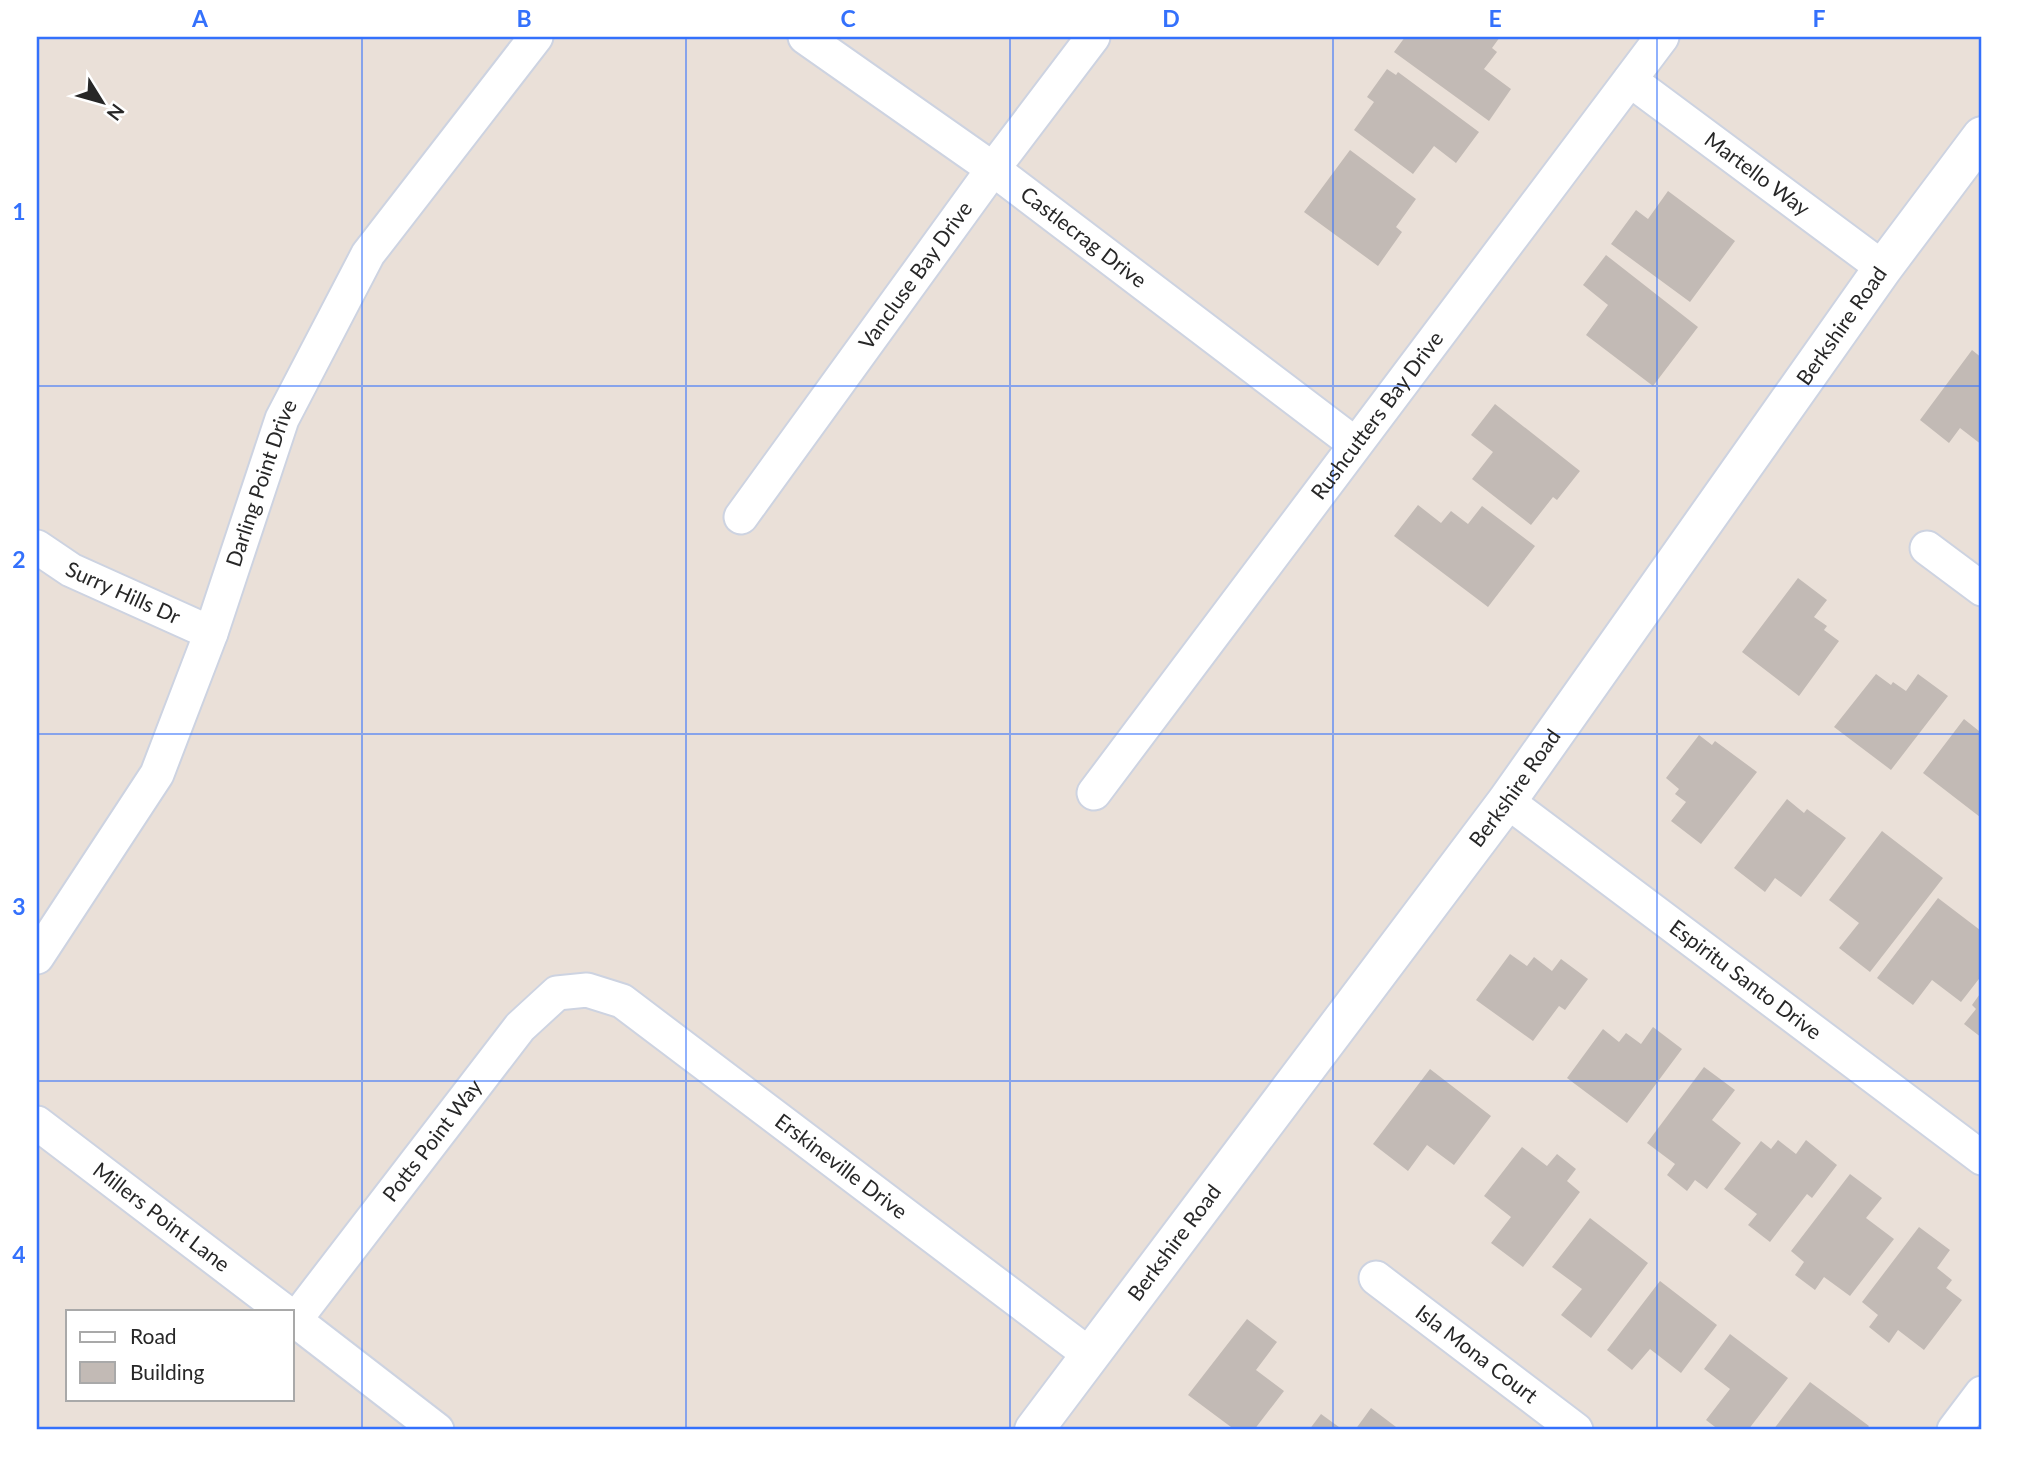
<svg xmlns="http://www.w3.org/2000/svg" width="2019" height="1467" font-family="Lato,sans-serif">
<rect width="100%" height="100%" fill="#eae0d8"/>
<path fill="#c2bab5" d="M1405,37H1500L1492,48L1497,52L1484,69L1511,89L1489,121L1394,52Z
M1387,69L1396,75L1398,72L1479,132L1456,163L1434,146L1413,174L1354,130L1374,102L1367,97Z
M1350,150L1416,199L1396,227L1402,232L1378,266L1304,212Z
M1668,191L1735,241L1690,302L1611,244L1636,210L1648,219Z
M1606,255L1698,327L1653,386L1586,335L1608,305L1583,285Z
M1972,350L1982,358V445L1960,428L1949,443L1920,420Z
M1495,404L1580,471L1557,500L1553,497L1531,525L1472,479L1493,452L1471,435Z
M1418,505L1441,523L1451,511L1468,524L1482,506L1535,546L1488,607L1394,536Z
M1798,578L1827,600L1814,617L1827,626L1824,630L1839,641L1799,696L1742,652Z
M1876,674L1891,685L1893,682L1906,691L1918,674L1948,696L1891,770L1834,727Z
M1964,719L1979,731L1982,727V813L1980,817L1923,773Z
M1699,735L1712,745L1715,741L1757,772L1701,844L1671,821L1686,802L1675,794L1679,789L1666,778Z
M1787,799L1804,813L1807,809L1846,838L1801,897L1775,878L1765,892L1734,868Z
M1882,831L1943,878L1870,972L1839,948L1859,923L1829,900Z
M1938,898L1980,930L1982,928V975L1961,1002L1932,980L1913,1005L1877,978Z
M1510,954L1527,966L1534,957L1552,971L1561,959L1588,979L1565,1010L1559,1006L1533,1041L1476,1000Z
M1982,991V1038L1964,1024L1976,1009L1972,1005Z
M1653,1027L1682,1049L1627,1123L1567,1078L1603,1029L1619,1042L1626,1033L1641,1044Z
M1704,1067L1735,1090L1712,1120L1741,1143L1707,1189L1695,1180L1687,1191L1667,1175L1675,1164L1647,1143Z
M1430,1069L1491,1116L1454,1165L1427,1145L1408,1171L1373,1144Z
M1778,1140L1796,1154L1806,1140L1837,1165L1812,1198L1807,1194L1770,1242L1748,1225L1757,1214L1724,1189L1761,1141L1771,1149Z
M1522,1147L1547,1166L1557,1154L1576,1169L1567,1181L1580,1192L1523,1267L1491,1243L1511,1217L1484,1196Z
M1850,1174L1882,1198L1866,1218L1894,1239L1850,1296L1824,1277L1815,1290L1795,1275L1804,1262L1791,1251Z
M1590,1218L1648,1263L1591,1338L1561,1315L1582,1289L1552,1267Z
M1919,1227L1950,1250L1937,1268L1952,1280L1946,1288L1962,1300L1924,1350L1898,1330L1889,1343L1869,1327L1878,1315L1862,1302Z
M1660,1281L1717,1325L1681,1373L1650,1349L1632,1370L1607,1350Z
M1247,1319L1277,1342L1256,1370L1284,1391L1254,1430H1235L1188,1395Z
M1730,1334L1788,1378L1748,1430H1719L1706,1420L1730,1389L1704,1369Z
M1810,1382L1869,1426L1866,1430H1773Z
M1371,1408L1400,1430H1355Z
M1321,1414L1343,1430H1309Z"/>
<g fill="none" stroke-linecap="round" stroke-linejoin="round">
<g stroke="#cdd3e1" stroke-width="37">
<g id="street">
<path id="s1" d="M805,37L993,169L1355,444"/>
<path id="s2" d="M1630,80L1883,268"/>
<path id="s3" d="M741,517L993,169L1093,37"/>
<path id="s4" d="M37,547L71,570L211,633"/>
<path d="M1927,548L1982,589"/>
<path id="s5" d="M1094,793L1662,37"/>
<path id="s6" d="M1507,801L1982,1158"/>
<path id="s7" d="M37,957L157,774L211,633L282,419L368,254L536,37"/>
<path id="s8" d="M37,1123L284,1311"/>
<path id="s9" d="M1376,1278L1576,1430"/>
<path d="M292,1318L437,1430"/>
<path id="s10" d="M295,1320L520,1027L557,993L587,990L622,1001L1090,1355"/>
<path d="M1954,1430L1982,1393"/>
</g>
</g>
<g stroke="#cdd3e1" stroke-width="42">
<g id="secondary">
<path id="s11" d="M1034,1430L1507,801L1883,268L1982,136"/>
</g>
</g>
<use href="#street" stroke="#fff" stroke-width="33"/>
<use href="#secondary" stroke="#fff" stroke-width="38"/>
</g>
<path fill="none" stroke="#3471fc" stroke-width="2" stroke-opacity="0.55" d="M362,37V1430M686,37V1430M1010,37V1430M1333,37V1430M1657,37V1430M37,386H1982M37,734H1982M37,1081H1982"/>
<g text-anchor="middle" stroke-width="6" stroke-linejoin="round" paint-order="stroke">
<g font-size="21" fill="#272727" stroke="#fff">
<text dy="7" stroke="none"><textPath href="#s2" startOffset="158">Martello Way</textPath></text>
<text dy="7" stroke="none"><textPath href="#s1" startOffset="343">Castlecrag Drive</textPath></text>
<text dy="7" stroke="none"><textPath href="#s3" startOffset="298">Vancluse Bay Drive</textPath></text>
<text dy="7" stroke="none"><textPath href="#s11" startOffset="1368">Berkshire Road</textPath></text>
<text dy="7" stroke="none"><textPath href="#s5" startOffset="472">Rushcutters Bay Drive</textPath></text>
<text dy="7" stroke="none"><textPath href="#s7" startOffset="528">Darling Point Drive</textPath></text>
<text dy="7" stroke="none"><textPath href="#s4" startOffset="98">Surry Hills Dr</textPath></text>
<text dy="7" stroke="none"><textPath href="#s11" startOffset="802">Berkshire Road</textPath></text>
<text dy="7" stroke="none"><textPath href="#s6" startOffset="298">Espiritu Santo Drive</textPath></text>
<text dy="7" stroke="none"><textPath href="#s10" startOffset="226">Potts Point Way</textPath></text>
<text dy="7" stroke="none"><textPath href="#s10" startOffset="761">Erskineville Drive</textPath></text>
<text dy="7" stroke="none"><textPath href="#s8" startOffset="156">Millers Point Lane</textPath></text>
<text dy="7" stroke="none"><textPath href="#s11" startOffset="234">Berkshire Road</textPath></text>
<text dy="7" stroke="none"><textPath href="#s9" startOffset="126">Isla Mona Court</textPath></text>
</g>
</g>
<rect width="2019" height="1467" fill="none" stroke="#ffffff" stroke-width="77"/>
<rect x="66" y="1310" width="228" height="91" fill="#ffffff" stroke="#a9a9a9" stroke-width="2"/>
<rect x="80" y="1332" width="35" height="10" fill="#ffffff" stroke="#a9a9a9" stroke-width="2"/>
<text x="130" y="1344" font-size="21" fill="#272727">Road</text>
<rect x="80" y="1362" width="35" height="21" fill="#c2bab5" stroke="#a9a9a9" stroke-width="2"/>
<text x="130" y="1380" font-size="21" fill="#272727">Building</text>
<g transform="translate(102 102) rotate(127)" stroke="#ffffff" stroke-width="5" paint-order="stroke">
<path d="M0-5L12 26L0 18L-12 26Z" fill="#272727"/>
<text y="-10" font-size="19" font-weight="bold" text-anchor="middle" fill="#272727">N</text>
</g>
<rect x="38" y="38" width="1942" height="1390" fill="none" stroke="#3471fc" stroke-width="2.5"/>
<g font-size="23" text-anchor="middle" font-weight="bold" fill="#3471fc">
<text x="200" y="27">A</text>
<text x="524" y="27">B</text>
<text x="848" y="27">C</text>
<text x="1171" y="27">D</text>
<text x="1495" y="27">E</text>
<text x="1819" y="27">F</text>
<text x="19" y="220">1</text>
<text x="19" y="568">2</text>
<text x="19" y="915">3</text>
<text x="19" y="1263">4</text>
</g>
</svg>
